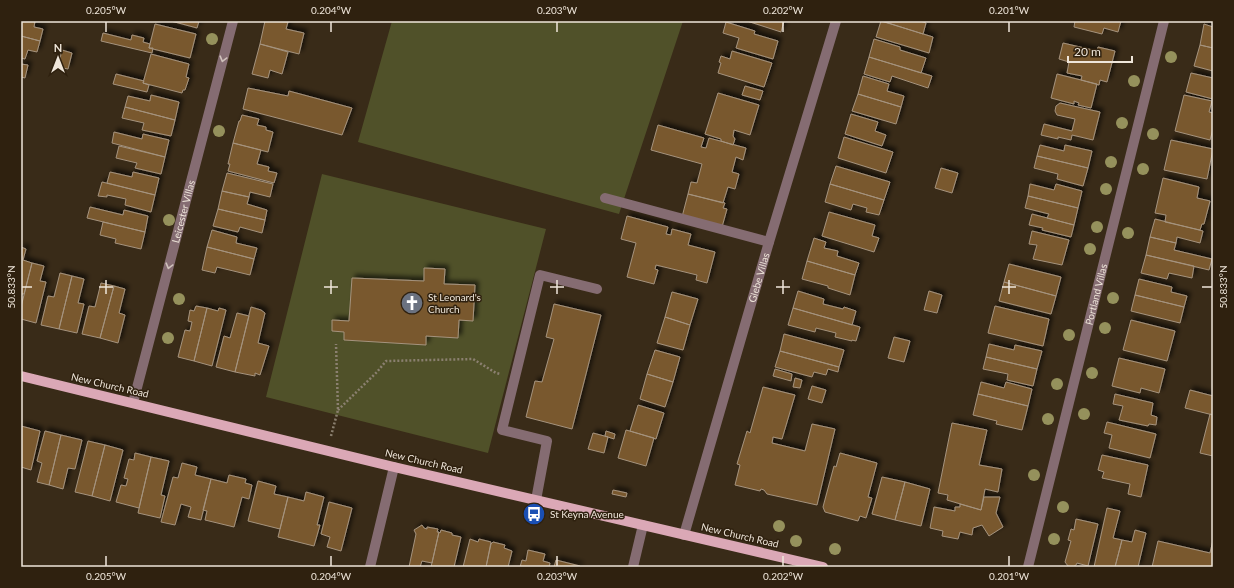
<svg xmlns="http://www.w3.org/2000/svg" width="1234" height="588" font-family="Lato,sans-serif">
<defs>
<filter id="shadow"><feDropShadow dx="3.5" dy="-3.5" stdDeviation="2" flood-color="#0009"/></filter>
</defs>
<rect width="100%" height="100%" fill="#392b18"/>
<path fill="#505129" d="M392,21H683L619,214L358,142Z
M322,174L546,229L488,453L266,397Z"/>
<path fill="#79582d" stroke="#a5937e" filter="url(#shadow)" d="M21,21H35L34,27L43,29L40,41L21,36Z
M171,21H199L197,28Z
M265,21L288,22L286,29L304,33L299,54L260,44Z
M747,21H784L781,32Z
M881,21L933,37L929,53L876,37Z
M882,21H920L926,23L923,34Z
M1075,21H1121L1118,32L1104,28L1102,34L1074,27Z
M726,22L755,31L754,34L778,41L773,59L736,48L739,38L723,33Z
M155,24L196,34L190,58L149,48Z
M1204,24L1213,27V48L1200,45Z
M103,33L131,40L132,35L144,38L143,42L150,44L149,48H153L152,53L101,41Z
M21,36L40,41L37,52L28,50L25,59L21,58Z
M874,39L900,47V50L926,58L921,73L869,57Z
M1063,43L1097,51L1098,47L1115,51L1107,82L1100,80L1099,85L1081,80L1082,76L1067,73L1069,62L1059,59Z
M260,44L288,52L282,74L270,70L268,78L252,74Z
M1200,45L1213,48V71L1194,66Z
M62,50L72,53L68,69L58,67Z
M732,51L772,63L764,87L718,73L721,63L719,62L721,56L730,59Z
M151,54L189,64L186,77L189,78L185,90H183L182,93L143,83Z
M869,57L932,76L928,88L892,76L890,82L864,74Z
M21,64L28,65L25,78L21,77Z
M1191,73L1213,78V99L1186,92Z
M116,74L144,81L143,83L149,85L147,92L113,84Z
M1057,74L1097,84L1091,108L1078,105L1079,103L1074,101V104L1051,98Z
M863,76L889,84L887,91L904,96L901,107L858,94Z
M745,86L763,91L760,100L742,95Z
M248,88L288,96L289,91L352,108L342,135L243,109Z
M718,93L759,105L750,135L734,130L733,136L735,139L733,145L721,141V139L705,134Z
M858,94L901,107L896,124L852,111Z
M151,95L179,102L175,120L125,107L128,96L150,101Z
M1184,95L1212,101L1209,112L1213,113V129L1210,140L1175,131Z
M1060,103L1100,112L1093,140L1072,135L1071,140L1058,137V139L1041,135L1044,124L1072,131L1075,119L1057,115L1055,111L1056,106Z
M125,107L175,120L171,136L142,130L144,123L122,118Z
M851,114L878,122L875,131L886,135L882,146L845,134Z
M242,115L259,119L257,125L266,127V130L273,132L268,152L233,143L239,121H240Z
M658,125L704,138L701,147L706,148L709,138L746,148L743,160L736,157L732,172L739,174L735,189L728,187L723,203L688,194L691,182L697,183L702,164L651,150Z
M114,132L142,139L143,134L169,140L165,157L112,143Z
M844,137L893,152L886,173L838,158Z
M1171,140L1213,149L1207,179L1164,170Z
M233,143L261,150L257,164L269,167L268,171L277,173L274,183L228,171L230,164H228Z
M1040,145L1064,151L1065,145L1092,151L1088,168L1037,156Z
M119,146L165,157L161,174L135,168L137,163L116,158Z
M1037,156L1088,168L1083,186L1057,179L1058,174L1034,168Z
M836,166L890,182L884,200L830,184Z
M941,168L958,173L952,193L935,188Z
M110,172L132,177L133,172L159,178L155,195L107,183Z
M227,173L273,184L270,197L250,192L249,197L222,191Z
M1163,178L1199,187L1197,198L1210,201L1204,224H1202L1200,230L1165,222L1166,215L1155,213Z
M102,182L155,195L151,212L125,205L126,199L107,195V197L98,196Z
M830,184L884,200L879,215L866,212L867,208L853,204L851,210L825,202Z
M1030,184L1054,190L1056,184L1082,191L1078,208L1028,196Z
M222,191L249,197L247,204L267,210L265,220L218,209Z
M688,194L725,203L723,208L727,209L722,227L682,217Z
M1028,196L1078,208L1074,225L1047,218L1049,214L1025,208Z
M90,207L123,215L124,210L148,216L145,232L87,218Z
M218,209L265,220L262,233L240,227L238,232L213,226Z
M829,212L875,225L872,236L879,238L874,252L822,236Z
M1032,214L1074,225L1071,237L1042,230L1043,228L1029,225Z
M627,216L668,227L666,234L671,235L672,229L691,234L688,245L715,252L707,283L696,280L697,275L656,265L655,269L658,270L654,284L627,277L636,243L621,239Z
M1155,219L1203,231L1200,243L1177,237L1176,243L1150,237Z
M103,222L145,232L141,249L115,243L116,239L100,235Z
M212,230L237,237L236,243L257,248L254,259L207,247Z
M1032,231L1069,240L1062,265L1033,259L1037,245L1029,244Z
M1150,237L1176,243L1174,250L1212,259L1209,270L1146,255Z
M814,238L826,242L824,248L838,251L837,256L859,263L855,275L807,261Z
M21,247L26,249L23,260L32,263L24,294H21Z
M207,247L254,259L250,275L217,267L215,273L202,270Z
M1146,255L1194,266L1192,278L1169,273L1167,279L1141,273Z
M807,261L855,275L850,295L828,288V286L802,279Z
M32,263L44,266L40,281L46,282L36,323L21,319V307Z
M1009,264L1061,277L1056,296L1004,282Z
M424,268L445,269L444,284L475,285L473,321L459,320L458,338L426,336V345L344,340V332L332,331V320L349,321L352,278L424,281Z
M60,273L72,276L59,329L41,325L48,296L54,297Z
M72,276L84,279L78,303L84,304L77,333L59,329Z
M1139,279L1172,287L1171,292L1187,296L1184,307L1135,295Z
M1004,282L1056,296L1051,314L999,301Z
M101,283L114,286L100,338L82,334L89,306L95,307Z
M114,286L125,289L119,313L125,315L118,343L100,338Z
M798,291L824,299L823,304L843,309L844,307L856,311L852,325L793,308Z
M929,291L942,295L937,313L924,310Z
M672,292L698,299L690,325L665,317Z
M1135,295L1184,307L1180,323L1131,311Z
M554,304L601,315L572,429L526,417L535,381L542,382L554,339L546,337Z
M196,306L207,308L194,361L178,357L185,330L190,331L192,322L188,321L190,310L194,311Z
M995,306L1049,319L1043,346L988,333Z
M251,307L261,310L265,313L258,343L269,346L260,375L255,373V376L235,372Z
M207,308L218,311L219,308L226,310L212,366L194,361Z
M793,308L860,327L856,341L852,340V341L835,337L836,333L816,328L815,332L788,325Z
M237,313L249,316L235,372L216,367L224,336L230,338Z
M665,317L690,325L683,350L657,343Z
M1131,320L1175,331L1167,361L1123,350Z
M784,334L844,350L839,367L780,351Z
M894,337L910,341L904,362L888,358Z
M989,344L1014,350L1015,345L1042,351L1037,369L986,357Z
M655,350L680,357L673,382L647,374Z
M780,351L839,367L838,372L828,369L826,375L814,372L812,377L775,367Z
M986,357L1037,369L1033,386L1007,380L1008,374L983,369Z
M1119,358L1165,369L1159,393L1141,388L1140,393L1112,386Z
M775,369L792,374L791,381L773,376Z
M647,374L673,382L665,407L640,399Z
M795,378L802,380L800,388L793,387Z
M981,382L1004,388L1006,382L1032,389L1028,406L978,394Z
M812,386L826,390L822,403L808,399Z
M763,387L795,395L782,439L773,437L772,443L805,451L812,424L835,429L817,505L767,494L764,490L761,489L760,491L735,485L740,465L737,464L747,431L750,433Z
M1190,390L1213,396V415L1185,408Z
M978,394L1028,406L1022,430L996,424L997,421L973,415Z
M1115,394L1153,403L1151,415L1157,417L1156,425L1149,424L1148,426L1119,420L1123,406L1113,404Z
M638,405L664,413L656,439L630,431Z
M1210,414L1213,415V456L1200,453Z
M1107,422L1156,434L1150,458L1109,448L1112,435L1104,433Z
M952,423L987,430L979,465L1002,469L998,492L985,489L981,510L947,500L948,495L938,493Z
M21,426L40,431L31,470L21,467Z
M626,430L654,438L646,466L618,458Z
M45,431L61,435L49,485L37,482L42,463L37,461Z
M606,431L615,434L614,439L605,436Z
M593,433L608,437L604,453L588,449Z
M61,435L82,440L75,469L68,468L63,489L49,485Z
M88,441L105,445L92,496L75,492Z
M105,445L123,450L110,501L92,496Z
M135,453L151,457L139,508L116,502L121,485L126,486L128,479L124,478L129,459L134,460Z
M840,453L877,463L868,497L872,498L866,518L860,516L858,521L825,512L823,507L834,466L836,467Z
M1102,455L1148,465L1141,497L1128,494L1130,484L1102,478L1104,472L1098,470Z
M151,457L169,461L161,495L165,496L160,518L138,513Z
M182,463L197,467L195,475L211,479L201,520L188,517L191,507L181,504L175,525L161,522L173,477L178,478Z
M229,475L246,479L245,483L252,485L249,499L242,497L234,527L205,520L207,511L203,510L211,479L227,483Z
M882,477L905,482L895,520L872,514Z
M258,481L276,486L274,494L288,497L280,529L248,521Z
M905,482L930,489L921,526L895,520Z
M613,490L627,493L626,497L612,494Z
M306,492L324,497L317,525H320L314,546L278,537L288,497L304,501Z
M984,497H1000L996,513L1003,527L989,536L982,525L973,528L972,535L960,532L958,539L942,536L943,531L930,528L934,507L955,511V507H960V504L981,510Z
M329,502L352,508L341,551L327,547L330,537L321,534Z
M1107,508L1120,511L1113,538L1122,540L1115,567H1094Z
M1076,519L1098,524L1088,566L1077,563L1076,565L1073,567L1068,566L1065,562L1071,541L1068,540L1071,529L1074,530Z
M422,525L424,528L427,529V527L438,529L437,532H439L432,563L422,561L420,567H409L416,534L414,530Z
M441,530L452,533V535L461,537L454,567H431L439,532L440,533Z
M1135,530L1146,533L1138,567H1115L1122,540L1132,542Z
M470,539L478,542L479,539L491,542L486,567H463Z
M1213,540V567H1152L1158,541L1210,553Z
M493,542L505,545L504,548L512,551L508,567H486L491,544Z
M528,550L545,554L543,561L550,563L549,567H520L522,560L526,561Z
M556,560L580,566V567H554Z"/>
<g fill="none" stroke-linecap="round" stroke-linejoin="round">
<path stroke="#8b8070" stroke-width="2.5" stroke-dasharray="2 2" stroke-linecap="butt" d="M338,410L377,372L386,361L473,359L496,373L500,374
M331,436L338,410L336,344"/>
<g stroke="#856c72" stroke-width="10">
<path d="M605,198L769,242"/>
<path id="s1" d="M133,403L233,21"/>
<path d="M536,500L547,441L502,430L540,275L597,289"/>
<path id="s2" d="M684,535L769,242L836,21"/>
<path d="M370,567L394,467"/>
<path d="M633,567L643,525"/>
<path id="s3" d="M1028,567L1164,21"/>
</g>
<path stroke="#dba8b6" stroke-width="10" d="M21,376L394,467L823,567"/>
</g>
<g fill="#95915c">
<circle cx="212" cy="39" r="6"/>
<circle cx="1171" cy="57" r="6"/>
<circle cx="1134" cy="81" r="6"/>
<circle cx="1122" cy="123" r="6"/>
<circle cx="219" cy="131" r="6"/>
<circle cx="1153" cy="134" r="6"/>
<circle cx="1111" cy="162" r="6"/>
<circle cx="1143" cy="169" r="6"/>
<circle cx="1106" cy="189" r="6"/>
<circle cx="169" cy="220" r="6"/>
<circle cx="1097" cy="227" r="6"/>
<circle cx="1128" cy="233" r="6"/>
<circle cx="1090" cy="249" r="6"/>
<circle cx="1113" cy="298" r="6"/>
<circle cx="179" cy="299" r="6"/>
<circle cx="1105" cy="328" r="6"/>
<circle cx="1069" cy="335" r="6"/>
<circle cx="168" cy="338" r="6"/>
<circle cx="1092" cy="373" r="6"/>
<circle cx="1057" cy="384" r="6"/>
<circle cx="1084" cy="414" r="6"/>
<circle cx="1048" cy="419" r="6"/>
<circle cx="1034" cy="475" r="6"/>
<circle cx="1063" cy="507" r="6"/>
<circle cx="779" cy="526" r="6"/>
<circle cx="1054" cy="539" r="6"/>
<circle cx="796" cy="541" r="6"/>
<circle cx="835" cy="549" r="6"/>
</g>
<defs><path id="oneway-chevron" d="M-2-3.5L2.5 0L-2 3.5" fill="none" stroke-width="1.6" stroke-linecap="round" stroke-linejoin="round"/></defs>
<g stroke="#cfc1bb">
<use href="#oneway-chevron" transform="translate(223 59) rotate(105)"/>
<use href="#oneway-chevron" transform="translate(169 266) rotate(105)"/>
</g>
<path fill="none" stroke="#efe6da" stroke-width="1.5" d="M106,22V32M331,22V32M557,22V32M783,22V32M1009,22V32M106,280V294M331,280V294M557,280V294M783,280V294M1009,280V294M22,287H32M99,287H113M324,287H338M550,287H564M776,287H790M1002,287H1016M1202,287H1212M106,556V566M331,556V566M557,556V566M783,556V566M1009,556V566"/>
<defs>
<g id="church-disc" transform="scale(1.15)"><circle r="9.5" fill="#6b7280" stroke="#2f210f"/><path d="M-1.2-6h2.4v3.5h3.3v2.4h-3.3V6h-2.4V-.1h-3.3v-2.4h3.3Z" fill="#fff"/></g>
<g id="bus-disc" transform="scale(1.15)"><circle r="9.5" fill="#1a4fb4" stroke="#2f210f"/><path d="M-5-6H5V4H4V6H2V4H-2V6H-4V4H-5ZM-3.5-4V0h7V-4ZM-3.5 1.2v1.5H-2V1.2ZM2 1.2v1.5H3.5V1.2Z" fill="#fff"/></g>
</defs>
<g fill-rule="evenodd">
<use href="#church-disc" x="412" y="303"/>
<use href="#bus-disc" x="534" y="514"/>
</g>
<g text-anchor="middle" stroke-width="3" stroke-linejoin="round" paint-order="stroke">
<g font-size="10" fill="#efe6da" stroke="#2f210f">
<text dy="4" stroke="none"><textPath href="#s1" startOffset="198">Leicester Villas</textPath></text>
<text dy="4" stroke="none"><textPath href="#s2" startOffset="268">Glebe Villas</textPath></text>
<text dy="4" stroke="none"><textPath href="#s3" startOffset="281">Portland Villas</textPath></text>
<text transform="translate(110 385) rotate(13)" y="4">New Church Road</text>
<text transform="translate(424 461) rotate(13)" y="4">New Church Road</text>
<text transform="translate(740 535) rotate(13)" y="4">New Church Road</text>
</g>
<g font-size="10" fill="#efe6da" stroke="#2f210f" text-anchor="start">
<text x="428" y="301">St Leonard's<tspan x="428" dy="12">Church</tspan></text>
<text x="550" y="518">St Keyna Avenue</text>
</g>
</g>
<rect width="1234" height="588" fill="none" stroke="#2f210f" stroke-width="44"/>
<g transform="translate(58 58)" stroke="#2f210f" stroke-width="3" paint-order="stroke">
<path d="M0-3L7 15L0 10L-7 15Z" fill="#efe6da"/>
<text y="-6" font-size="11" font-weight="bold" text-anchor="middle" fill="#efe6da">N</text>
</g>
<path d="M1068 56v6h64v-6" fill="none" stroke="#efe6da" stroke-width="2"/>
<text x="1074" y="56" font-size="12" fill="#efe6da" stroke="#2f210f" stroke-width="3" paint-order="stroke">20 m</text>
<rect x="22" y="22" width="1190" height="544" fill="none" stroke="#efe6da" stroke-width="1.5"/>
<g font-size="10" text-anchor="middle" fill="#efe6da">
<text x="106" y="14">0.205°W</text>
<text x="331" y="14">0.204°W</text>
<text x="557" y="14">0.203°W</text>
<text x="783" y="14">0.202°W</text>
<text x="1009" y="14">0.201°W</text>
<text transform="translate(11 287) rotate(-90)" y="4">50.833°N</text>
<text transform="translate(1223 287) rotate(-90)" y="4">50.833°N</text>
<text x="106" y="580">0.205°W</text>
<text x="331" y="580">0.204°W</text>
<text x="557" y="580">0.203°W</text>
<text x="783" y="580">0.202°W</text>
<text x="1009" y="580">0.201°W</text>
</g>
</svg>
